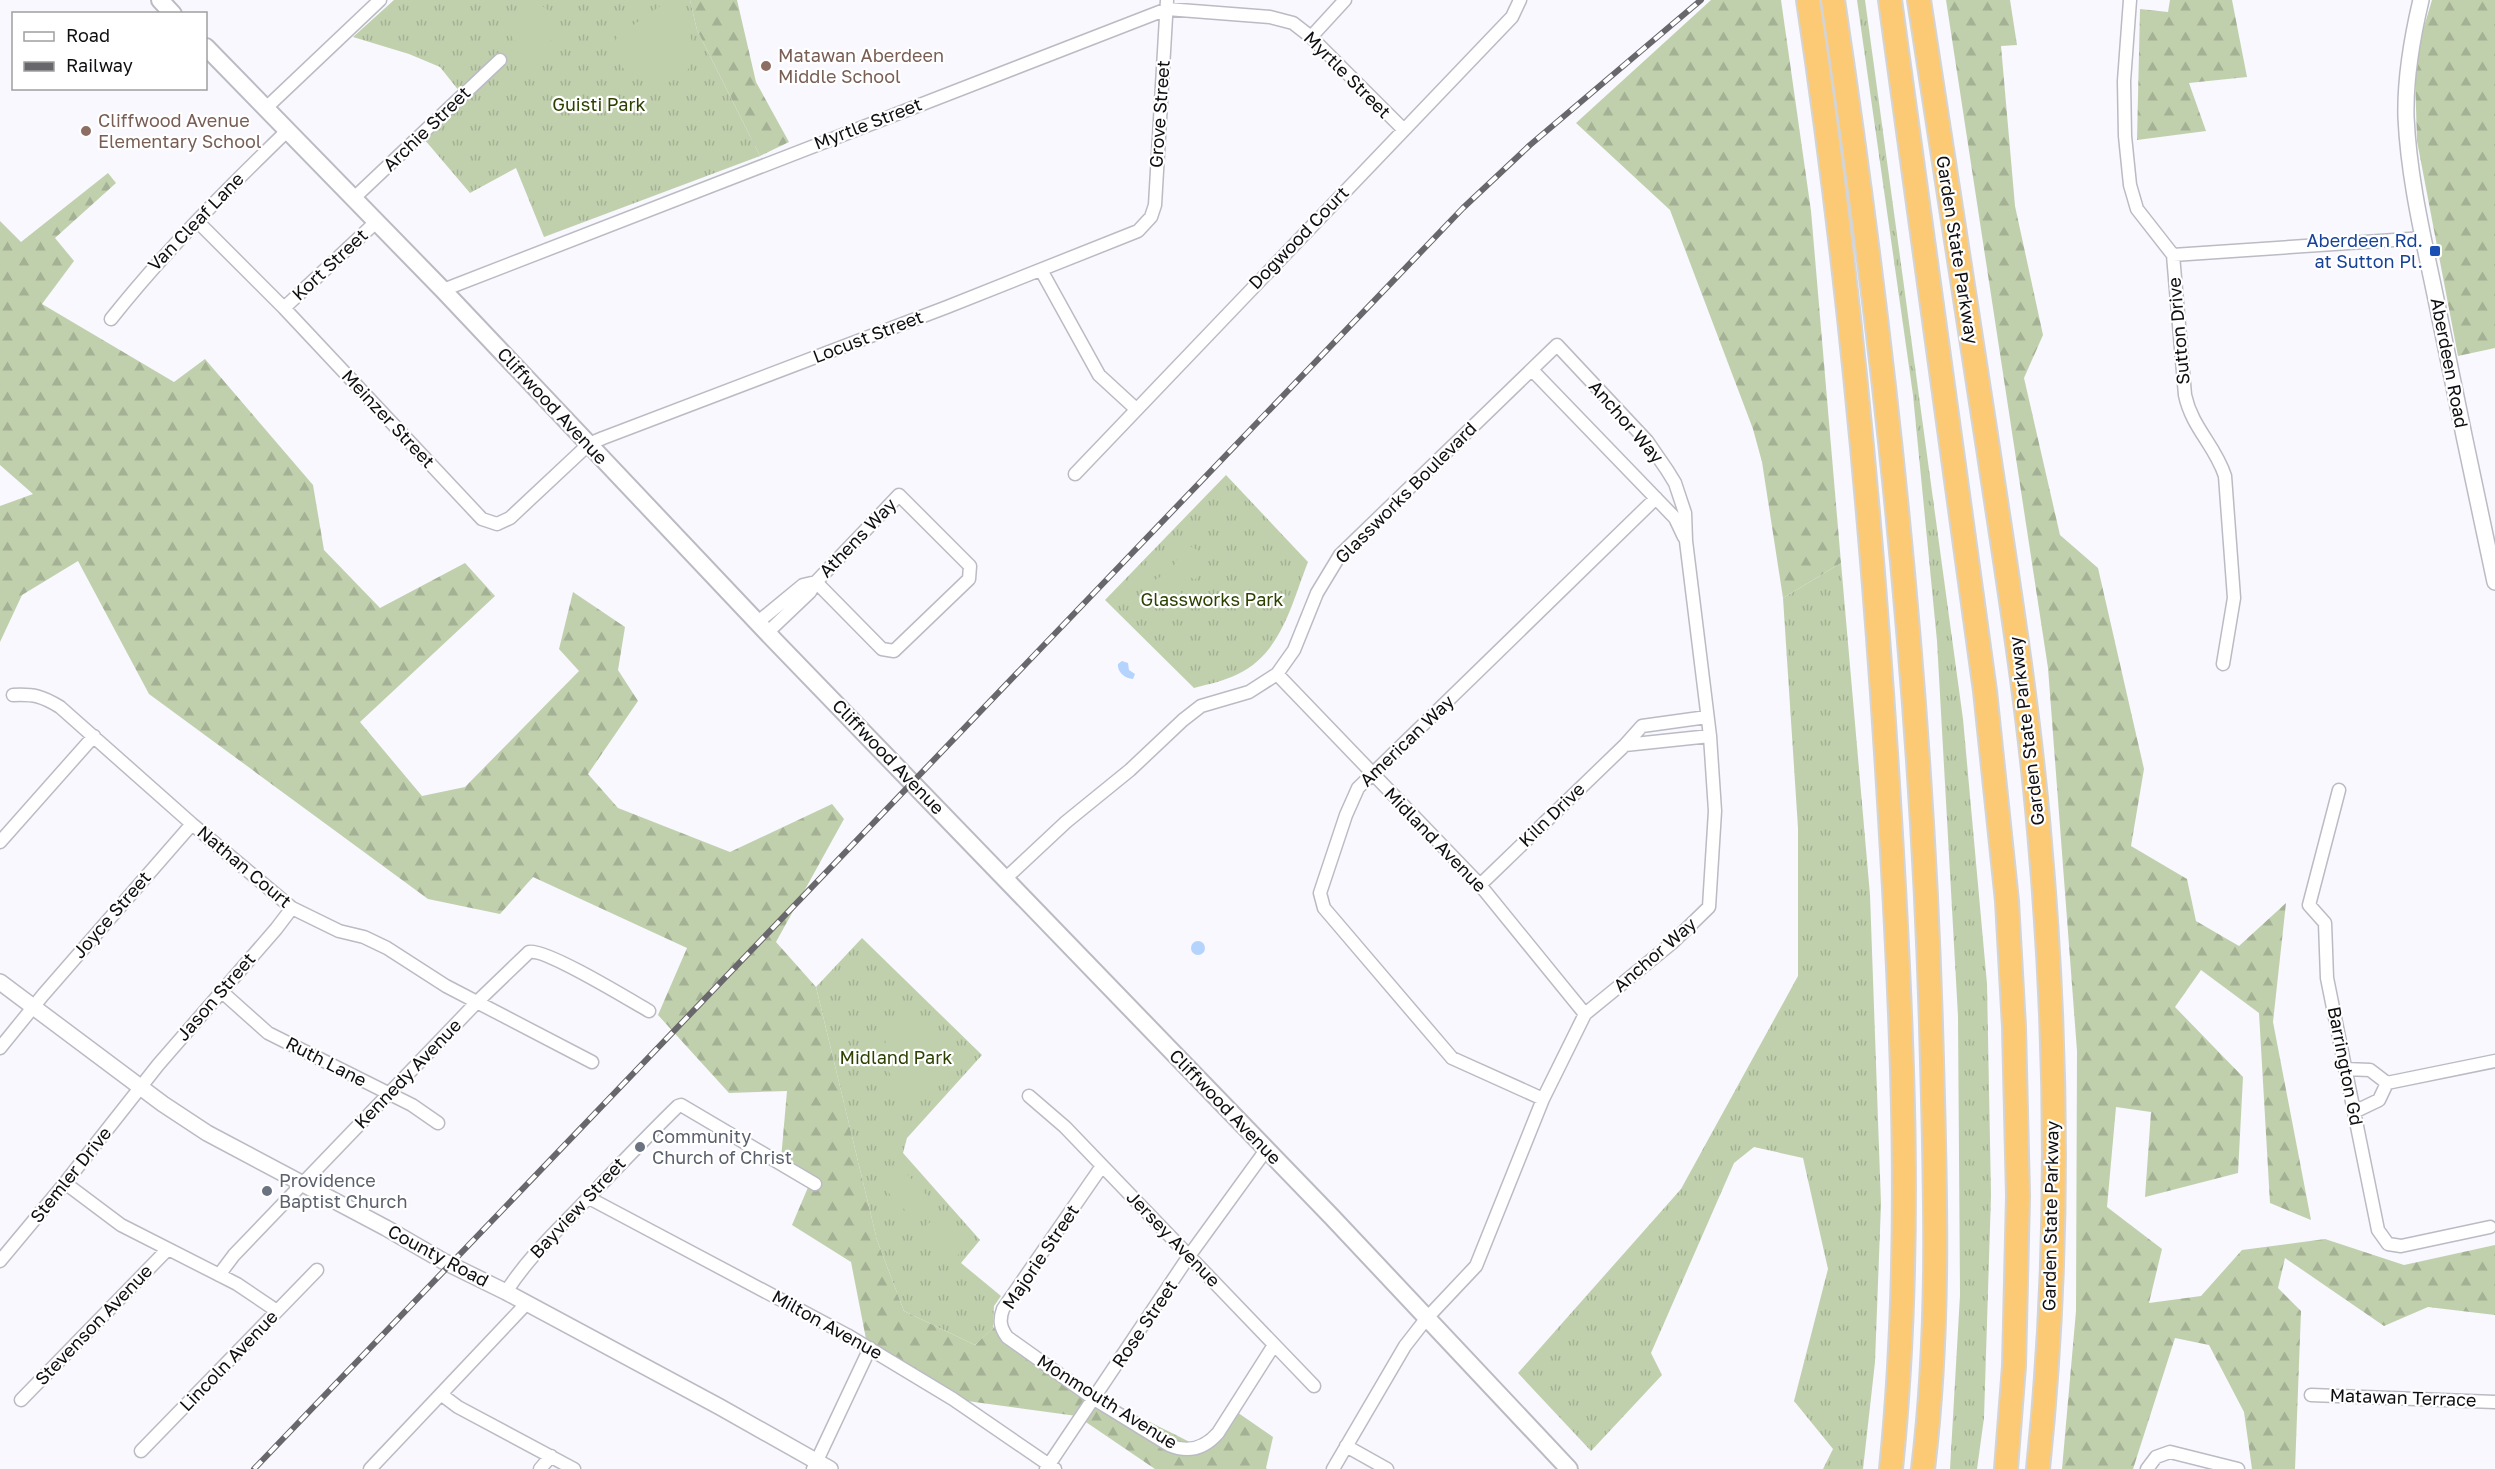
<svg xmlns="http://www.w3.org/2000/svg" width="2495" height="1469" font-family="'Golos Text',sans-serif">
<defs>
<pattern id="grass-tufts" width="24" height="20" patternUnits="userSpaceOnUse" patternTransform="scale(1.5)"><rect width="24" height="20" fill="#c0d0ad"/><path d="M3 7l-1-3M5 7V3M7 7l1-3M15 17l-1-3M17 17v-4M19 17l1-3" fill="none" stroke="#a4b194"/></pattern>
<pattern id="forest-firs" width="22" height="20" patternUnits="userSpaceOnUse" patternTransform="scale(1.5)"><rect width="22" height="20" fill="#c0d0ad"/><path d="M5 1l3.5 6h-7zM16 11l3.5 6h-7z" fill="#a4b194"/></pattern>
</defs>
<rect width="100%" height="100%" fill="#f8f8fe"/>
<path fill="url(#grass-tufts)" d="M394,0H690L697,30L760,156L544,237L516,168L470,193L424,139L467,101L440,67L409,54L353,37Z
M1857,0H1865L1963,719L1987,984L1991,1195L1984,1418L1977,1469H1950L1960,1295L1958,1016L1937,641L1913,395Z
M1226,475L1308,562C1292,602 1282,653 1238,674C1224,681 1209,684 1194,688L1105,600Z
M1841,563L1870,895L1881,1204L1875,1362L1863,1469H1823L1833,1449L1794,1401L1828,1269L1803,1158L1754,1147L1734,1163L1651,1353L1662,1375L1591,1451L1518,1373L1681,1189L1798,976V828L1783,598Z
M862,938L982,1055L907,1138L903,1153L980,1240L961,1263L1001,1296L994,1306L993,1328L975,1345L904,1311L877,1240L816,987Z"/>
<path fill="url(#forest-firs)" d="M690,0H737L756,82L789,142L760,156L697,30Z
M1711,0H1781L1811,211L1841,563L1783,598L1762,462L1753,429L1670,210L1576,123Z
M1946,0H2010L2017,45L2001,46L2015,206L2043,335L2024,378L2060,535L2098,568L2144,769L2131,846L2187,879L2196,921L2239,946L2286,903L2273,1022L2311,1220L2270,1203L2259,1013L2201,970L2175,1007L2243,1077L2238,1173L2145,1197L2151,1112L2116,1107L2107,1207L2162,1249L2149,1303L2201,1296L2242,1250L2325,1239L2404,1265L2495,1245V1315L2428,1307L2384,1326L2285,1258L2278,1288L2301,1311L2295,1469H2252L2244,1412L2209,1345L2175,1338L2133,1469H2062L2076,1311L2077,1051L2048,668Z
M2170,0H2232L2247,77L2189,83L2206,131L2137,140L2140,9L2168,12Z
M2432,0H2495V348L2458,356L2417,141L2415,75L2423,30Z
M108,173L116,183L55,238L74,261L42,304L174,382L205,359L313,485L324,550L380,608L465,563L495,596L360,722L422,796L465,787L579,671L559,649L573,592L625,627L618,670L638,701L588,774L618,808L730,852L832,804L844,819L776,942L816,987L877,1240L904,1311L975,1345L998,1323C1054,1378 1129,1411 1198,1446L1231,1408L1273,1437L1266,1468L1267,1469H1155L1077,1416L960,1400L867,1344L851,1262L792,1225L812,1178L781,1159L787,1091L729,1093L658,1015L687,948L533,877L500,914L428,899L149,694L78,561L22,595L0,642V506L33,494L0,465V221L21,242Z"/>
<path fill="#c0d0ad" d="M669,0H674C680,12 688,25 691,38C709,114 581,81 623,27L632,26Z
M526,3C541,3 550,8 555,22C557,27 559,31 556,36C552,42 542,45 537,51L539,56L533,63L520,59L515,51L518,46L506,28L512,15Z
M1186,544L1208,556L1195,580L1173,567Z
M1169,572L1182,594L1157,608L1144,586Z
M912,1012L945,1050L951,1049L955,1054L951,1058L945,1059L908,1100C881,1072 871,1033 912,1012Z
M904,1171L934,1203L915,1221L885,1189Z
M942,1210L972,1241L953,1260L923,1229Z"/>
<path fill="#b4d4fd" d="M1122,661L1128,663L1129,670L1135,674L1133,679C1125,679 1117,672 1118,664Z
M1191 948a7 7 0 1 1 14 0a7 7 0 1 1-14 0Z"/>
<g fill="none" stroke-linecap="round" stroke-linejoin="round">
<g stroke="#bbbbc4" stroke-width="15">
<path id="minor" d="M2130,0L2124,81L2125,136L2130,185L2137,209L2173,255L2185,395C2192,428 2215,445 2225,476L2234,598L2223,664
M1311,37L1345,0
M266,108L380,0
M354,198L500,60
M197,221L284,308L482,519L497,524L510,518L589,444L603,438L947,307L1138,231L1151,217L1155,205L1167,0
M2173,255L2424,238
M1041,270L1099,375L1136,409
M443,290L1167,9L1270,17L1293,23L1311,37L1403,129
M284,308L376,222
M111,319C165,251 226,190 288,130
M1532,370L1675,518L1684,537
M1075,474L1512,17L1520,0
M758,622L803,585L816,582
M768,632L810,592L816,582L899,495L970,566L969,579L894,651L882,649L816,582
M1277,674L1480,885L1585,1014
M13,695C34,694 42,696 60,707L192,824L292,908L339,931L364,937L387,948L446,986L592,1062
M1625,745L1642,726L1707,717
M2339,790L2309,905L2325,923L2327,978L2378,1230L2388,1244L2401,1246L2490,1227
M0,842L94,736
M1005,879L1066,822L1130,770L1183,720L1201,706L1249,692L1277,674L1294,650L1317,593L1340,555L1557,345L1647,441L1667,470L1675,483L1685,513L1686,541L1710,736L1715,811L1709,907L1672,943L1585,1014L1543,1099L1476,1266L1426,1319L1405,1346L1333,1469
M1480,885L1625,745L1710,736
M221,991L268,1033L412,1105L438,1123
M0,1048L43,995L192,824
M2345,1069L2370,1070L2387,1083L2379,1100L2354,1112
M2387,1083L2495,1061
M1029,1096L1065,1127L1314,1386
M1543,1099L1452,1058L1324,908L1320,893L1346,815L1358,788L1656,498
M1102,1166L1003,1309C999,1320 1000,1327 1007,1337L1094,1399L1169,1445C1188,1453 1204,1449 1218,1433L1274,1345
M65,1183L121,1225L237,1284L277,1311
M589,1198L847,1335L953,1399L1055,1469
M0,1261L65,1183L158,1065L276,929L292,908
M219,1275L234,1255L477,1002L529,952C545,948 630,1000 649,1011
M506,1292C529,1256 559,1229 588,1198C618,1167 647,1136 678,1106L681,1105L815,1184
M442,1395L458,1407L574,1469
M2311,1395L2495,1402
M21,1400L167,1250
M1346,1446L1387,1469
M141,1451L317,1270
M370,1469L527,1303
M540,1469L551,1456
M813,1469L870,1348
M1046,1469L1189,1256L1266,1150
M2147,1469L2156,1457L2170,1452L2238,1469"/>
</g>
<g stroke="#bbbbc4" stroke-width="18">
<path id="tertiary" d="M2421,0C2412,38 2405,77 2406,117C2409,185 2427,253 2440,319C2458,407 2476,494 2495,582
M0,982L163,1104L207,1133L386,1228L443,1261L506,1292L720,1407L830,1469"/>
</g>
<g stroke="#bbbbc4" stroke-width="20">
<path id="secondary" d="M160,0L173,14
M206,47L443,290L775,641L1331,1216L1569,1469"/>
</g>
<g stroke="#d4d4d4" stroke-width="26">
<path id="motorway" d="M1808,0C1849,271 1874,544 1890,818C1903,1035 1913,1252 1891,1469
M1833,0C1884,340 1921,681 1931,1025C1935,1172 1941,1322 1923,1469
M1890,0L1985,691L2007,901L2014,1027L2018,1196L2014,1366L2006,1469
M1919,0C1942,149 1965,299 1988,448C2007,575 2028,702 2039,831C2058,1042 2060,1258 2038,1469"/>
</g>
<use href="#minor" stroke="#fff" stroke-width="12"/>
<use href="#tertiary" stroke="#fff" stroke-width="15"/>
<use href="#secondary" stroke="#fff" stroke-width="16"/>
<use href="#motorway" stroke="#fcca74" stroke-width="22"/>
<g stroke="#68686c" stroke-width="6">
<path id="rail" d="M254,1469L1463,208L1530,145L1701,0"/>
</g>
<use href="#rail" stroke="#fff" stroke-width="4" stroke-dasharray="11" stroke-linecap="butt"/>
</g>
<g fill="#8d6e63" stroke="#fff" stroke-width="2">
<circle cx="766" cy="66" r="6"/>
<circle cx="86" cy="131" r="6"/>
</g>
<rect fill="#1a4fb4" stroke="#fff" stroke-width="2" x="2429" y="245" width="12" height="12" rx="3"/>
<g fill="#6b7280" stroke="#fff" stroke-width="2">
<circle cx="640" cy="1147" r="6"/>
<circle cx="267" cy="1191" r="6"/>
</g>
<g text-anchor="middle" stroke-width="4.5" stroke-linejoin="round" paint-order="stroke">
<g font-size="18" fill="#785e54" stroke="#fff" text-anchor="start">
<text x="778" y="62">Matawan Aberdeen<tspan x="778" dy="21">Middle School</tspan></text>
<text x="98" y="127">Cliffwood Avenue<tspan x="98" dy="21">Elementary School</tspan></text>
</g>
<g font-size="18" fill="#0f0f12" stroke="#fff">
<text transform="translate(1347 75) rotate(45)" y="6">Myrtle Street</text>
<text transform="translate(1160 114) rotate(-86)" y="6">Grove Street</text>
<text transform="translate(868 124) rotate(-21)" y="6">Myrtle Street</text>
<text transform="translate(427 129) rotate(-44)" y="6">Archie Street</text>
<text transform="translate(196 222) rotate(-46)" y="6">Van Cleaf Lane</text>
<text transform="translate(1299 238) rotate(-46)" y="6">Dogwood Court</text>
<text transform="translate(1957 250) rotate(81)" y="6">Garden State Parkway</text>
<text transform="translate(330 265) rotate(-43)" y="6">Kort Street</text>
<text transform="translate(2179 331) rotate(-95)" y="6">Sutton Drive</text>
<text transform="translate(868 337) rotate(-21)" y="6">Locust Street</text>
<text transform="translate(2449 363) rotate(79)" y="6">Aberdeen Road</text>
<text transform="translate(552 406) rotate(47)" y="6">Cliffwood Avenue</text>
<text transform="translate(388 419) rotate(47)" y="6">Meinzer Street</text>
<text transform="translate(1626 422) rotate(49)" y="6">Anchor Way</text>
<text transform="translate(1406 493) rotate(-45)" y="6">Glassworks Boulevard</text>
<text transform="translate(858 538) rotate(-46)" y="6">Athens Way</text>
<text transform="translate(2027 731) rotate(-97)" y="6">Garden State Parkway</text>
<text transform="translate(1407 741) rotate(-44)" y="6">American Way</text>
<text transform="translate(888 757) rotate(46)" y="6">Cliffwood Avenue</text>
<text transform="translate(1552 815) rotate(-44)" y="6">Kiln Drive</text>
<text transform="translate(1435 840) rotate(46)" y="6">Midland Avenue</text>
<text transform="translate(244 867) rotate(40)" y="6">Nathan Court</text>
<text transform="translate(112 915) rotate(-49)" y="6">Joyce Street</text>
<text transform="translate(1655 955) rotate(-41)" y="6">Anchor Way</text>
<text transform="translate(216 997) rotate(-49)" y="6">Jason Street</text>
<text transform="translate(326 1062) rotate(27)" y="6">Ruth Lane</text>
<text transform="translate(2345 1066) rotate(79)" y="6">Barrington Gd</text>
<text transform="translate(408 1074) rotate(-46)" y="6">Kennedy Avenue</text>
<text transform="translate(1225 1107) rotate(46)" y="6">Cliffwood Avenue</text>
<text transform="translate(71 1175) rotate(-51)" y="6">Stemler Drive</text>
<text transform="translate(578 1208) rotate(-47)" y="6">Bayview Street</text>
<text transform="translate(2051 1216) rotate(-89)" y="6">Garden State Parkway</text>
<text transform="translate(1173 1239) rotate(46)" y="6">Jersey Avenue</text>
<text transform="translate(438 1256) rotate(28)" y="6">County Road</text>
<text transform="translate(1041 1257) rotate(-56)" y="6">Majorie Street</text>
<text transform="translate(1145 1324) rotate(-56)" y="6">Rose Street</text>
<text transform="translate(94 1325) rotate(-46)" y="6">Stevenson Avenue</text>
<text transform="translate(827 1325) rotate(29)" y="6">Milton Avenue</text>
<text transform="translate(229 1361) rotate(-46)" y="6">Lincoln Avenue</text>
<text transform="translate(2403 1398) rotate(2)" y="6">Matawan Terrace</text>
<text transform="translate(1107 1402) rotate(32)" y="6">Monmouth Avenue</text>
</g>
<g font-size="18" fill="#2c4100" stroke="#fff">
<text x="599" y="111">Guisti Park</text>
<text x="1212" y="606">Glassworks Park</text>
<text x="896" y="1064">Midland Park</text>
</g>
<g font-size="18" fill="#164399" stroke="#fff" text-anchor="end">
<text x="2423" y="247">Aberdeen Rd.<tspan x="2423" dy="21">at Sutton Pl.</tspan></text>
</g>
<g font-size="18" fill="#5b616d" stroke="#fff" text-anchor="start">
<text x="652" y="1143">Community<tspan x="652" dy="21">Church of Christ</tspan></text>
<text x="279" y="1187">Providence<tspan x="279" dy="21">Baptist Church</tspan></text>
</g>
</g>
<rect x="12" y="12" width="195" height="78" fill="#ffffff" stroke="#9f9fa0" stroke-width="1.5"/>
<rect x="24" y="32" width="30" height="9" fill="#ffffff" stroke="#9f9fa0" stroke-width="1.5"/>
<text x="66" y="42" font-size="18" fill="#0f0f12">Road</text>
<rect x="24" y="62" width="30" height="9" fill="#68686c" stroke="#9f9fa0" stroke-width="1.5"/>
<text x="66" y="72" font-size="18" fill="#0f0f12">Railway</text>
</svg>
